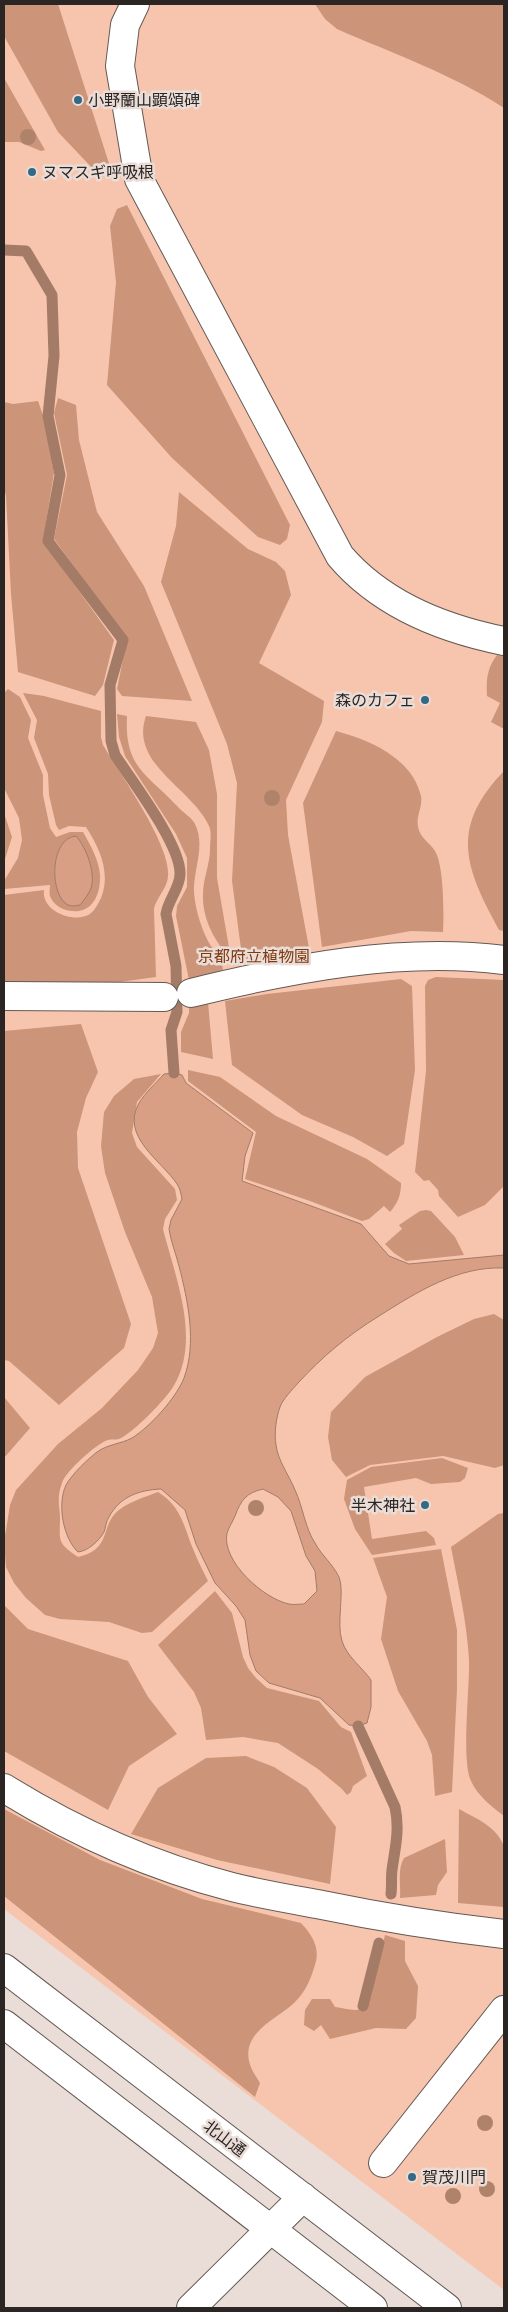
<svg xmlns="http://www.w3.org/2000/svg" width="508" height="2312" font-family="'Noto Sans','Noto Sans JP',sans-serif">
<rect width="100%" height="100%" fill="#eaddd7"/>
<path fill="#f7c5ad" d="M4,4H504V2290L4,1909Z"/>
<path fill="#cc9478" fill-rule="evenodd" d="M4,4H58L113,176L95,171L58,132L4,36Z
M315,4H504V108C452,74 394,54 337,29L325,19Z
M4,78L45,150L41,151L19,142H4Z
M127,205L290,525L287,539L280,545L258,537L172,458L107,385L116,282L110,226L117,209Z
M58,398L76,405L79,440L97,512L144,586L192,701L122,696L117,689L127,639L54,539L67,475L54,413Z
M38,401L45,421L54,473L43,541L114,640L103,685L95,696L18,672L11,594L6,496L4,488V402L13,404Z
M179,492L248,549L276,562L285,571L291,595L259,663L324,701L322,722L286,800L288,835L309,948L243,964L232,881L237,783L227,744L161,582L176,526Z
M497,655L504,656V729L491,722L500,703L487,696C486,680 487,668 497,655Z
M8,689L20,697L31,720L28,738L43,775V795L50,828L56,837L70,832H83C90,844 99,860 100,875C101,898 89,918 63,909C58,907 52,902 50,896C49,893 50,888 50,885L4,889V881L18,858L22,840L19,818L4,788V693ZM87,857C92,878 94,886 80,905L57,888L56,860Z
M23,693L44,696L101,711V737L103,745C120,774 171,845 168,876C168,887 157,897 154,908L156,977L83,987L4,984V895L44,890C41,911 74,924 90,914C95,910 98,904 101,898C111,873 100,849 86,827L69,826L59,830L56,825L49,795L48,774L34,738L37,720Z
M117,714L127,716C124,769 148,774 179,808C184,813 192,818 195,824C206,846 193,870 194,892C195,907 200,924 206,937C211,949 222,957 223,970L189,980L176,916L177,906L187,887V858L176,834L125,756L119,737Z
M146,716L196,722L209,750L217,794V878L231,959C215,942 202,919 203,894C203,879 210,864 210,849C210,841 212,832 209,826C192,788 129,764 146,716Z
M336,731C370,740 412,758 421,796C423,806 416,816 418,826C419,837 430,843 435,851C444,866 444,914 443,932L411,931L322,947L303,803Z
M504,771V931L499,930C465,868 449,828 504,771Z
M4,813L12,837L4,862Z
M436,977L504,980V1186L485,1205L458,1217L439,1196L438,1190L429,1180L424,1181L415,1172L426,1071L425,986L428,980Z
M401,979L412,986L415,1070L404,1144L387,1156L353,1137L302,1115L232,1065L225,1001L267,994Z
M208,1002L213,1059L181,1052V1032L189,1013V1004Z
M81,1024L98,1072L86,1098L77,1132L78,1168L131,1324L124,1348L59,1405L9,1361L4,1360V1031Z
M188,1070L220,1077L276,1116L367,1159L401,1183C401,1195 398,1203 390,1212L384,1206L369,1219L362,1221L310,1201L245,1179L256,1132L188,1081Z
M161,1074L137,1102L132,1133L137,1147L175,1189L177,1200L165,1219L163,1229C175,1277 202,1340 173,1387C166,1399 132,1434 119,1439C116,1440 111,1439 108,1440C97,1443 65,1472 62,1483C57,1496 59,1504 60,1517C60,1541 56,1542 78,1557C113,1549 99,1526 119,1510C131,1501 145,1497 158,1492C179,1505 183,1522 191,1544C196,1557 202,1569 208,1581L152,1632L142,1633L109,1622L60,1619L45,1615L26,1598L14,1583L6,1567L4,1542L10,1505L16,1490L58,1444L102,1408L138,1370L153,1348L158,1333L152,1297L125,1232L105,1173L101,1146L104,1112L114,1096L134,1079Z
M426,1210L431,1211L455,1237L464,1255L406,1261L394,1253L385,1244L402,1229L399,1225L420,1211Z
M494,1314L504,1320V1465L495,1468L443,1456L370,1465L346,1477L332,1460L328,1437L331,1412L365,1377L437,1337L474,1319Z
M4,1397L30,1428L4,1458Z
M442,1458L468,1468L465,1478L460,1482L431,1484L416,1478L364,1487L372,1539L426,1531L434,1538L436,1545L372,1555L355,1529L344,1499L347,1480L371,1467Z
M504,1513V1816C491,1806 478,1796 471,1781C461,1761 470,1686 469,1660C467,1622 458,1584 451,1547L498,1514Z
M441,1549L457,1630V1689L452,1792L435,1796L432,1755L427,1741L398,1691L381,1639L387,1597L373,1558Z
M215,1591L232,1613L243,1657L248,1668L256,1678L267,1688L319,1701L341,1727L351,1732L367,1776L353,1786L351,1792L347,1795L342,1789L318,1769L278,1743L243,1737L206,1740L201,1708L194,1692L158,1645Z
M4,1605L28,1629L128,1661L148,1697L177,1734L129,1766L108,1810L4,1751Z
M246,1756L274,1767L307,1788L336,1827L330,1884L217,1860L131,1834L158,1788L206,1758Z
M4,1809L100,1860L202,1899L301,1923C314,1937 321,1950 314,1968C310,1981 305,1992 295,2002C281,2016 255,2026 249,2047C246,2062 253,2072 260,2083L255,2097L4,1896Z
M459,1809C477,1819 496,1826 504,1846V1907L458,1903Z
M445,1839L447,1872L438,1885L436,1895L400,1898C401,1884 397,1870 404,1858Z
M385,1935L405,1941V1961L418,1986L416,2018L406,2029L376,2028L330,2039L321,2025L314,2031L304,2025L305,2010L312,1999H330L335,2007C347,2008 360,2015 369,2003Z"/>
<path fill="#d89f84" stroke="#a47b67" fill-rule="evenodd" d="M76,836C86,847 96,873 91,888C89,894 84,900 80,905C75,906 70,907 65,903C49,889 51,838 76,836Z
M174,1073L182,1075L186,1083L253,1133L245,1156L242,1181L361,1224L389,1256L409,1264L504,1255V1268C458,1266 417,1292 379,1316C347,1336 323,1356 298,1383C292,1390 283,1399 280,1407C276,1418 274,1434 276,1445C278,1461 289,1475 295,1490C303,1507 305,1528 315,1543C322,1556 332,1563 339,1577C345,1591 336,1623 342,1641C347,1657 362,1667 371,1680V1707L367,1723L358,1726L349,1725L320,1698L269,1683L256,1671L250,1655L245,1620L236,1606L215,1583L196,1544L185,1510L161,1489C140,1490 120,1496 109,1517C106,1521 106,1527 104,1532C99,1541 88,1551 78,1552C63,1538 57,1504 66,1485C72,1474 88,1459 97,1452C108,1444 121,1444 132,1438C151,1426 176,1398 184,1378C197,1343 188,1301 179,1266C176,1254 171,1242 169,1229L171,1220L182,1199C181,1194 180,1188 177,1184C162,1161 120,1137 139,1103C145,1093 156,1083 164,1074ZM263,1489L278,1497L291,1511L306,1556L315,1571L317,1591L304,1604C299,1604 293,1605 289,1604C264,1599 221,1561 227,1533C229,1527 233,1521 235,1516C241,1500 246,1493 263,1489Z"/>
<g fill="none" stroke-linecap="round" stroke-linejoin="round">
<path stroke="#a47b67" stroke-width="11" d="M4,250L26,251L52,295L54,356L48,416L60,475L48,541L123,640L110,685L111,741L115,755C132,781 181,845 180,874C180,888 168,900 166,914L176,966L177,1012L171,1030L174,1073
M358,1726L395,1807C400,1830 395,1848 392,1870C391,1878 392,1886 391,1894
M363,2006L379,1943"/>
<g stroke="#645954" stroke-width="30">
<path id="minor" d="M135,4L125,25L120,66L139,179L340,556C381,604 444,629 504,641
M191,993C293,968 400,947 504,960
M4,996L164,997
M4,1788C75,1832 151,1866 232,1887C260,1894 289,1899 317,1904C380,1917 441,1927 504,1934
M4,1968L447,2308
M4,2024L373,2308
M383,2163L504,2010
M191,2308L303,2197"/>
</g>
<use href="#minor" stroke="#fff" stroke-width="28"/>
</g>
<g fill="#af836a">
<circle cx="28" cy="137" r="8"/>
<circle cx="272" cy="798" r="8"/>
<circle cx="256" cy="1508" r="8"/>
<circle cx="485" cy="2123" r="8"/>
<circle cx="487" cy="2189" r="8"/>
<circle cx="453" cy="2196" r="8"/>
</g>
<g fill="#346985" stroke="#eaddd7" stroke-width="2">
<circle cx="78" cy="100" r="5"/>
<circle cx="32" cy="172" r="5"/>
<circle cx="425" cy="700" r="5"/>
<circle cx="425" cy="1505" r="5"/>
<circle cx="412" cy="2177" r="5"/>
</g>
<g text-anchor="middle" stroke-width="5" stroke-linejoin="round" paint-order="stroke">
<g font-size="16" fill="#2b2624" stroke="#eaddd7" text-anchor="start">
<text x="88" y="106">小野蘭山顕頌碑</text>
<text x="42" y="178">ヌマスギ呼吸根</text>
<text x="415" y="706" text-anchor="end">森のカフェ</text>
<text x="415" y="1511" text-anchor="end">半木神社</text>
<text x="422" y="2183">賀茂川門</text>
</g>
<g font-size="16" fill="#7e3910" stroke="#eaddd7">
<text x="254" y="962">京都府立植物園</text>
</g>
<g font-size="16" fill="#2b2624" stroke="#eaddd7">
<text transform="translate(225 2138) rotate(37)" y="6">北山通</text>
</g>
</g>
<rect width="508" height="2312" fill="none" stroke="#2b2624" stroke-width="10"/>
</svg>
